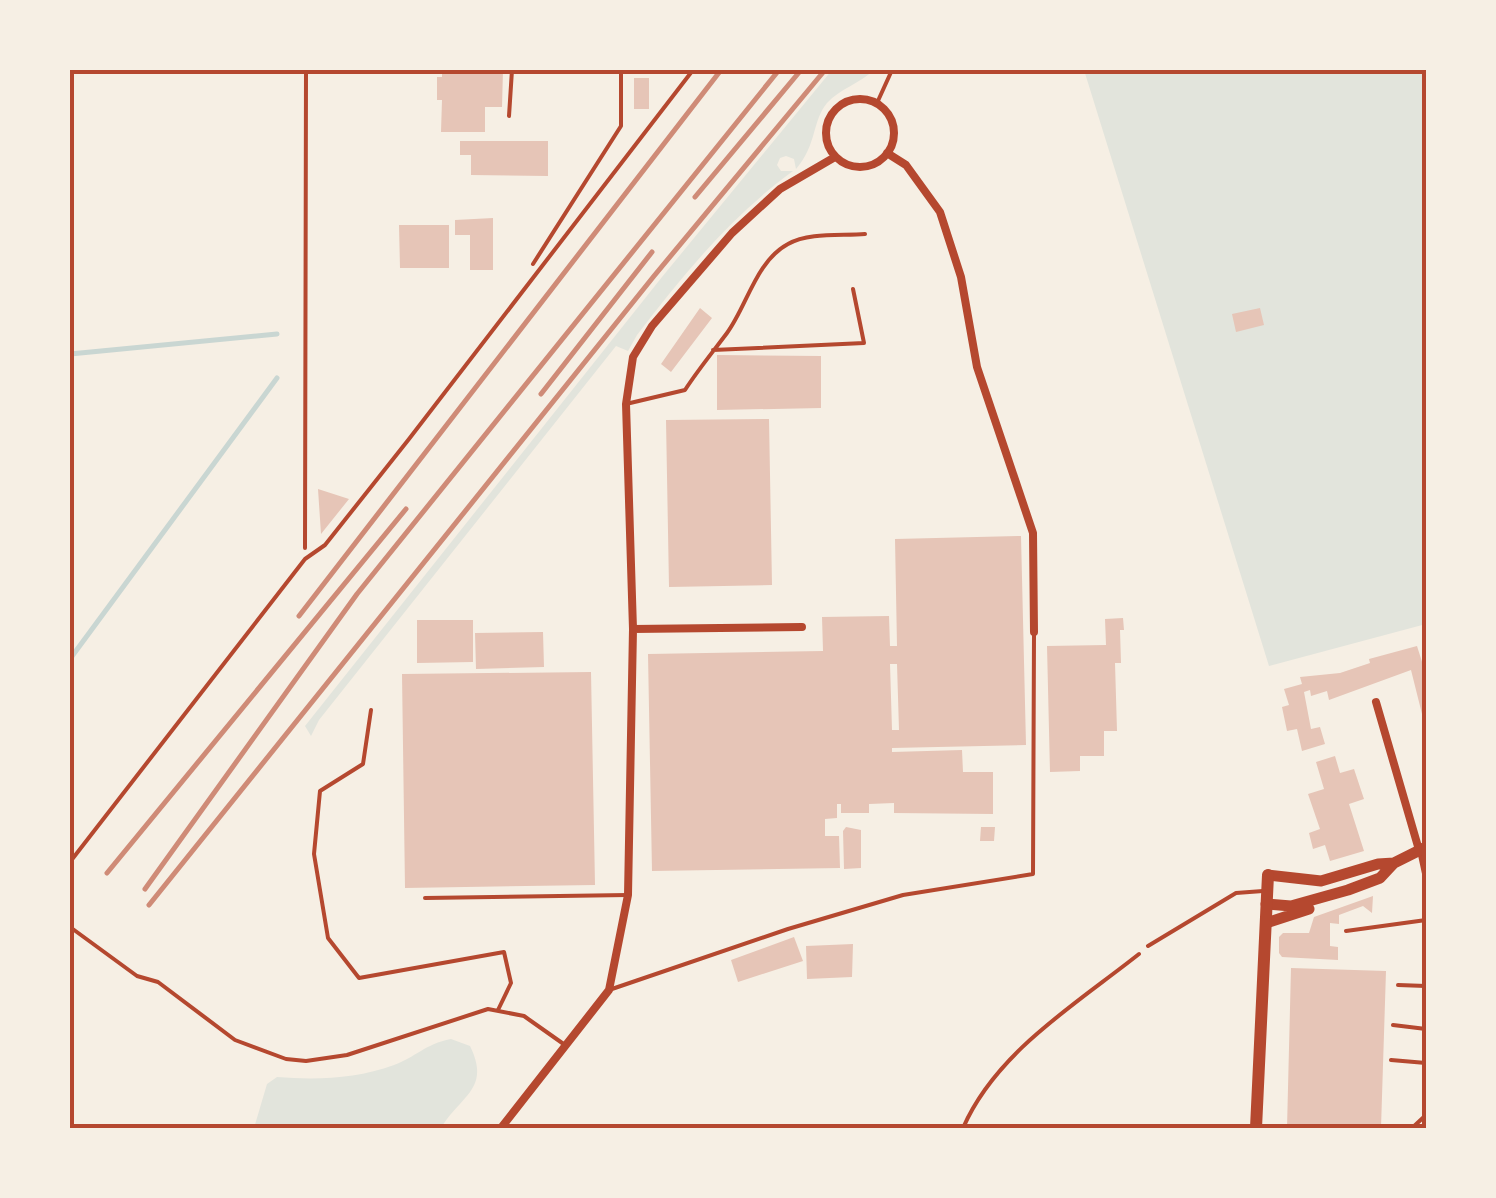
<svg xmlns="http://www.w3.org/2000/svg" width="1496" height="1198" font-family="'Alegreya Sans',sans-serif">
<rect width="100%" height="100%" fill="#f6efe4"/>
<path fill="#e2e4dc" d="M832,70H874C860,83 840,89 827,103C812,121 817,145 796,169L794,159L786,156L780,158L777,165L781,171H793C730,217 684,274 637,335L628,351L616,346L319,720L311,736L305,726L662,277Z
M1084,70H1426V624L1269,666Z
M451,1039L470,1046C491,1089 461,1095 441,1128H254L267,1084L277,1077C316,1080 356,1079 394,1065C416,1057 425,1044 451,1039Z"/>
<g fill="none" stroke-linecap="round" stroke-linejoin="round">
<path stroke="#c9d6d2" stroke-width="5" d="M70,354L277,334
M70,659L277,378"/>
</g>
<path fill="#e6c5b7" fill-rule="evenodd" d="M442,70H503L502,107H485V132H441L442,100H437V77H442Z
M634,78H649V109H634Z
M460,141H548V176L471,175V155H460Z
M493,218V270H470V235H455V220Z
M399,225H449V268H400Z
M700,308L712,318L671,372L661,364Z
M1260,308L1264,325L1236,332L1232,314Z
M717,355L821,356V408L717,410Z
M769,419L772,585L669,587L666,420Z
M318,489L349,499L321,534Z
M1021,536L1026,745L892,748V752L962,750L963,772H993V814L894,813V803L869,804V813H841V804H837V818L825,819V836H839L840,868L652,871L648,654L823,651L822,617L889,616L890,646H897L895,539ZM890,664H897L899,730H892Z
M1123,618L1124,630H1120L1121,663H1115L1117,731H1104V756H1080V771L1050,772L1047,646L1106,645L1105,619Z
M417,620H473V662L417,663Z
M543,632L544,667L476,669L475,633Z
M1417,646L1423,665L1426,664V730L1411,670L1329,700L1327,691L1311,696L1310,690L1304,692L1311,729L1320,727L1325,744L1302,751L1297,729L1287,731L1282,707L1289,705L1284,689L1302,684L1300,677L1340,673L1370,663L1369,659Z
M591,672L595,885L405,888L402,674Z
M1335,756L1340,773L1354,769L1364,799L1349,804L1364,851L1330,861L1325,845L1313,849L1309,833L1320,829L1308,794L1324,789L1316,762Z
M846,827L861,830V868L844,869L843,831Z
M981,827H995L994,841H980Z
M1373,896L1372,913L1363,906L1339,915V924L1330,923V946L1338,947V960L1282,957L1279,953V937L1283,933H1309L1314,917Z
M794,937L803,961L738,982L731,960Z
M853,944L852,977L807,979L806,946Z
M1291,968L1386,971L1381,1128H1287Z"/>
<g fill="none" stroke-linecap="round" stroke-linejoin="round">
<path stroke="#b5482f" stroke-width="4" d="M305,548L306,70
M963,1128C996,1052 1076,1004 1139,954"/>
<path stroke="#b5482f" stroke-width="4" d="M877,103L892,70
M509,116L512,70
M533,264L621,126V70
M713,350L864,343L853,289
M626,404L685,390C698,370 712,353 727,333C747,306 756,261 788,244C809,232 841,236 865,234
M371,710L363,764L320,791L314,854L328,938L359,978L504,952L511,983L498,1010
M1420,855L1426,883
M70,862L305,559L325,545L409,439L693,70
M425,898L628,895
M70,927L137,976L158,982L235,1040L286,1059L306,1061L347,1055L488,1009L524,1016L565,1045
M1346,931L1426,920
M1148,946L1236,893L1263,891
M1398,985L1426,986
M609,990L788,929L903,895L1033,874L1034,635
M1393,1025L1426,1029
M1391,1060L1426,1063
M1412,1128L1426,1115"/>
<path stroke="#b5482f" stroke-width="8" d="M826 133a34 34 0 1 1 68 0a34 34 0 1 1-68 0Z
M887,153L906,165L940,212L961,277L977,367L1033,533L1034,632
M633,629L802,627
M1376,702L1419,850
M501,1128L609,990L628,895L633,629L626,404L633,357L652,326L732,233L780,189L835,157"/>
<path stroke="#b5482f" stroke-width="11" d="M1268,875L1321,881L1378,864L1394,863
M1266,904L1291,906L1348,890L1380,878L1394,863L1426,847
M1266,923L1309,909"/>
<path stroke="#b5482f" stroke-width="12" d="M1256,1128L1268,875"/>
<path stroke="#cf8b77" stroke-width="5" d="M695,197L801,70
M541,394L652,252
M299,616L721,70
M107,873L406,509
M145,889L357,594L779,70
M149,905L654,276L825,70"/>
</g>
<rect width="1496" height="1198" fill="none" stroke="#f6efe4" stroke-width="145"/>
<rect x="72" y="72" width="1352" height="1054" fill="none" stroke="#b5482f" stroke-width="4"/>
</svg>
